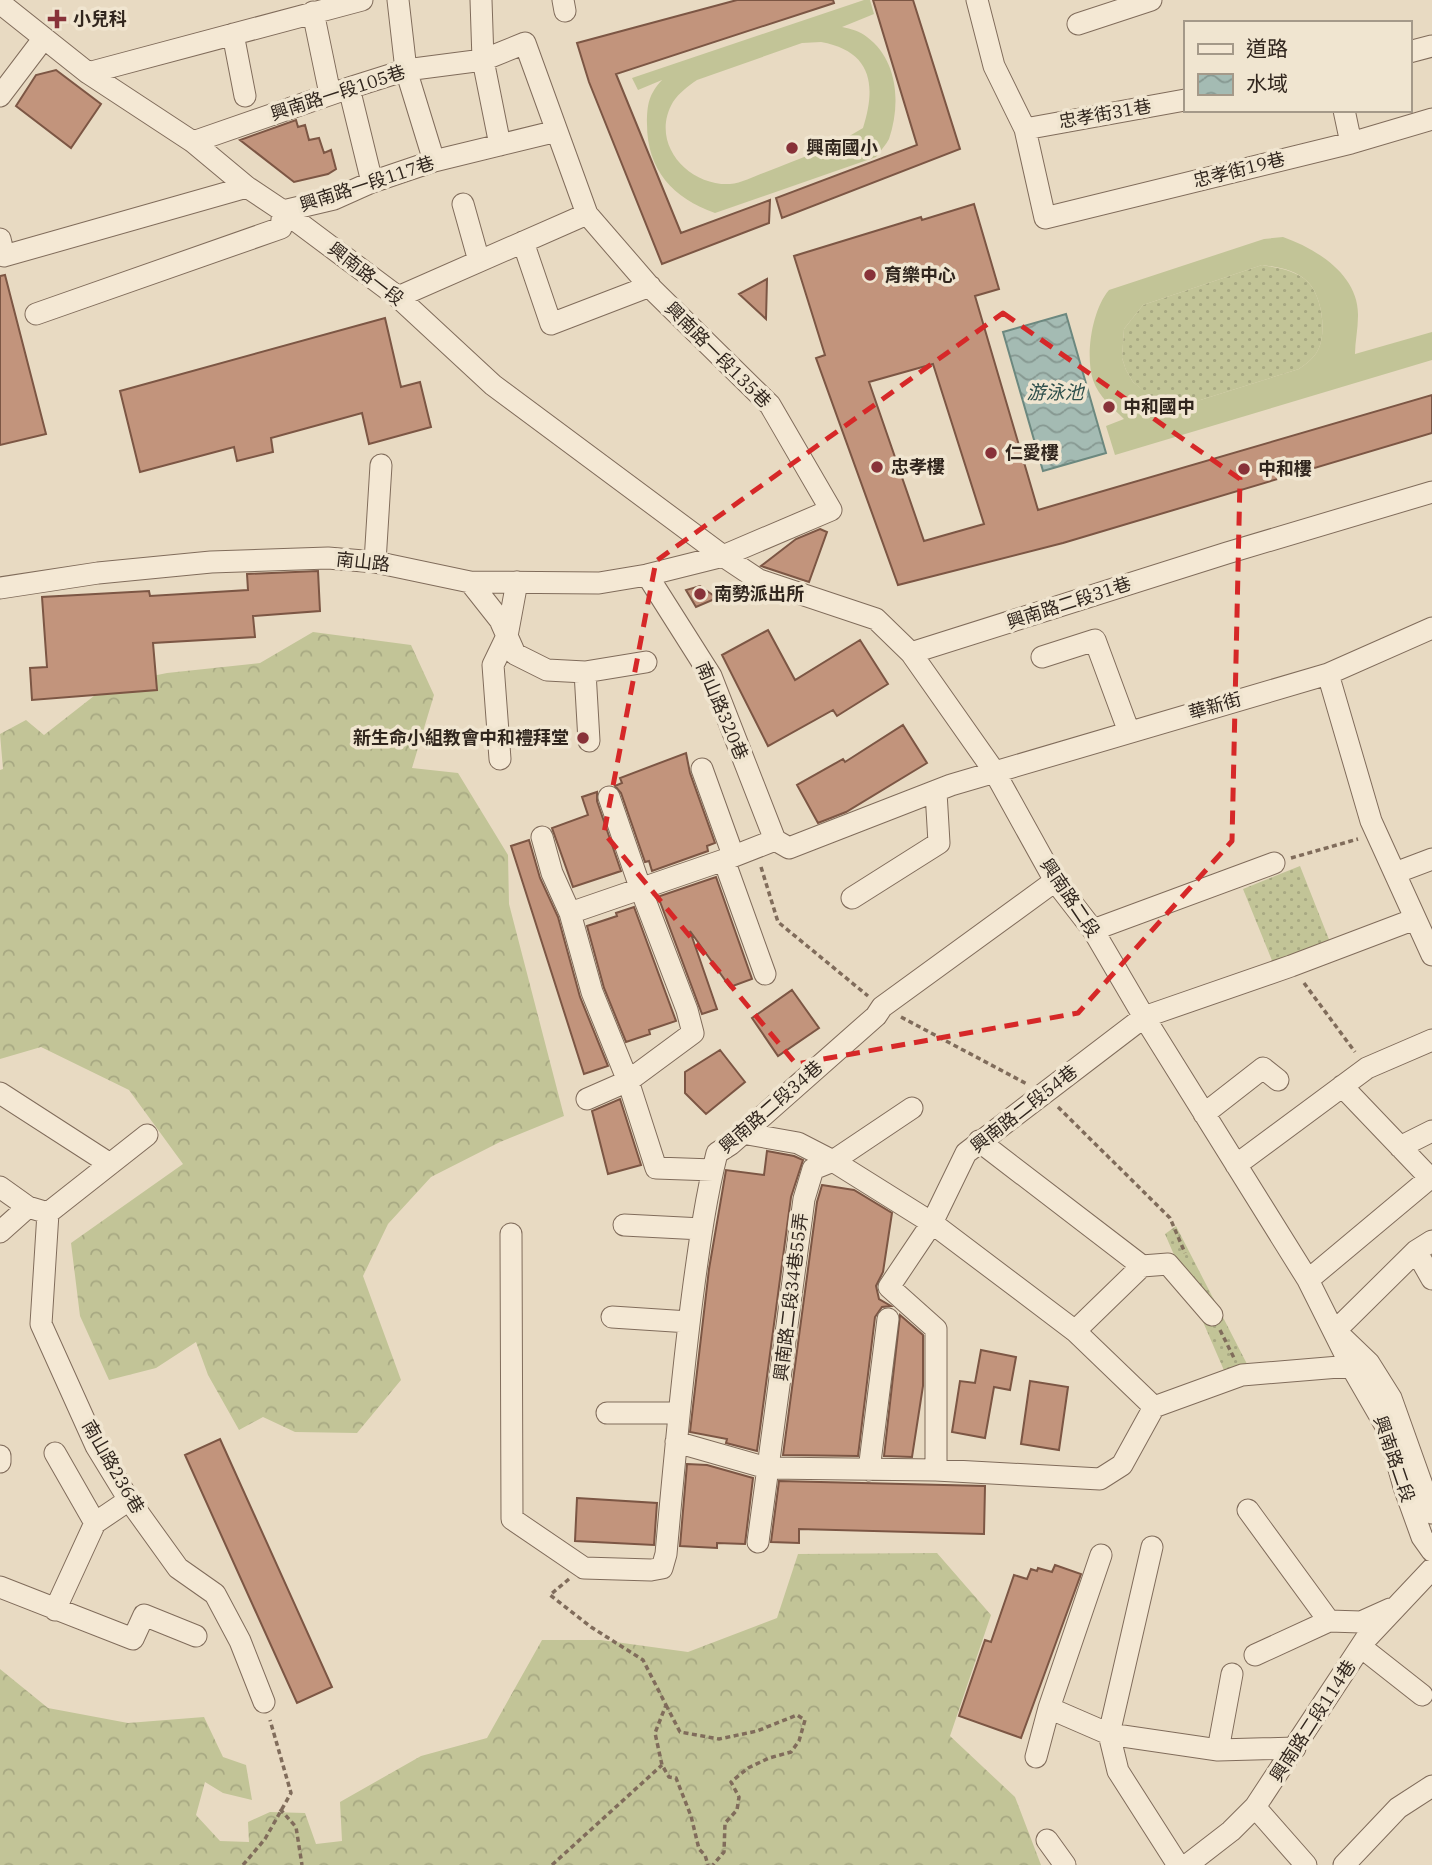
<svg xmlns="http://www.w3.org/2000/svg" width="1432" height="1865" font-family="'IBM Plex Serif','Noto Sans TC',serif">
<defs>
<pattern id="grass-dots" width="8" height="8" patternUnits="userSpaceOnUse" patternTransform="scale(1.75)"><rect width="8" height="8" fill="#c2c497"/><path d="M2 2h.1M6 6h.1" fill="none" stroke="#a7a882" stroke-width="1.8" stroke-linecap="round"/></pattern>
<pattern id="forest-crowns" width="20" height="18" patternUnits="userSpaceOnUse" patternTransform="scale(1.75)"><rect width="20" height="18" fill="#c2c497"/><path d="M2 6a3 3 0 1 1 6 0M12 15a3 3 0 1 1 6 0" fill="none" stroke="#a7a882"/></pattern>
<pattern id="water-waves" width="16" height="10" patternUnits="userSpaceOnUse" patternTransform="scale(1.75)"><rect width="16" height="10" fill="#a4bbb3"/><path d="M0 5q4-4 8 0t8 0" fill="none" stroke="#869891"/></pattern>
</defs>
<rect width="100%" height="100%" fill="#e8dac2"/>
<path fill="url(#grass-dots)" d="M1262,265C1278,268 1296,270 1308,282C1322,296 1327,333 1318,350C1314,358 1306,364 1299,369L1194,402L1173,407L1158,403L1133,382L1126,370L1122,358L1124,329L1143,305Z
M1300,866L1330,942L1273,963L1243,889Z
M1176,1226L1247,1364L1226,1375L1165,1234Z"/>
<path fill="url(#forest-crowns)" d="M313,632L411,645L434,695L412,768L458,773L508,855L509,904L564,1116L500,1142L431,1177L388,1224L363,1276L401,1380L357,1433L295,1432L263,1417L239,1430L208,1375L196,1342L156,1368L109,1380L80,1316L71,1243L183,1164L129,1090L41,1047L0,1059V770L3,769L0,734L26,720L44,735L108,685L167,673L260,663Z
M937,1553L991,1615L950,1736L1015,1797L1041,1865H0V1669L48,1708L128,1723L204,1717L223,1757L246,1765L252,1800L223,1793L205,1782L196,1815L220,1841L249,1842L248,1822L270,1812L305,1813L316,1844L342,1841L340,1802L421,1756L487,1738L542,1640H601L688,1652L777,1618L798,1554Z"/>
<path fill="#c2c497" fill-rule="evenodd" d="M864,0H870L874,14L842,27C851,29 860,31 867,37C898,60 901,104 889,139C886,145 880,151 876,157L715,213C673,198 647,170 647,124C647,104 649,94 662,80L638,90L632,78ZM821,42C871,51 877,84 863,128C831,148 801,158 766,172C755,176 742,183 730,184C688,186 649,143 673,102C679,93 688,86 697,80L802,43Z
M1283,237C1317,249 1359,275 1358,316C1358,329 1355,342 1355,354L1432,332V360L1115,455L1106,426L1124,419C1113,408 1098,396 1093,380C1085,355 1092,310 1109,290L1264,239ZM1262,265C1278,267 1296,270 1308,282C1322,296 1327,333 1318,350C1314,358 1306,364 1299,369L1194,402L1173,407L1158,402L1133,382L1126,370L1122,358L1124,329L1143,305Z"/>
<path fill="url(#water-waves)" stroke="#6c887f" stroke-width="2" d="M1066,314L1106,453L1043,471L1003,332Z"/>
<path fill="#c2947c" stroke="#7c5644" stroke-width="2" fill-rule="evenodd" d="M737,0H833L834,3L616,74L681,233L770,200L769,223L662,264L589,82L577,43Z
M873,0H913L960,149L782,218L776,198L917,145Z
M56,70L101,104L71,148L16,106L36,75Z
M296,120L298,127L305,125L309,140L319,138L324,153L331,150L336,169L328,174L294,182L240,140Z
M974,204L999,289L975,296L1038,510L1432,395V433L1063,543L898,585L816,358L825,355L794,256L921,217L922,220ZM933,364L984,524L924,541L869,382Z
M5,275L46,434L0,445V276Z
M767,279L766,319L739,294Z
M385,318L401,387L420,382L431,427L369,444L362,413L271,438L273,452L237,461L234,447L140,472L120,391Z
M820,529L827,532L809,582L761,566L796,539Z
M318,571L320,611L253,616L255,637L153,643L157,690L32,700L30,668L47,667L42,597L149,591L150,596L248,590L247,574Z
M700,586L717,598L696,607L686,590Z
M768,630L795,680L860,640L888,684L837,716L833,710L768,746L722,655Z
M903,725L927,763L846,812L818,823L797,785L843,759L845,762Z
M686,753L690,773L715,843L707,846L708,851L652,871L649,861L645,862L621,793L615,786L622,783L620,778Z
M597,792V801L621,871L573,887L552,828L588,815L582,797Z
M529,840L540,878L558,917L580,997L608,1066L584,1074L511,846Z
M716,877L752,979L730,987L690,931L717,1009L702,1014L659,899L660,896Z
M634,907L676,1021L649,1030L650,1034L626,1042L604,988L587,926L617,916L616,913Z
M792,990L819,1028L778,1056L752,1018Z
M720,1050L745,1082L706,1114L685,1093V1072Z
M620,1099L641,1165L608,1174L592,1111Z
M767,1151L794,1156L803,1160L791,1197L757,1451L726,1443L727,1439L690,1432L709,1269L726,1170L764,1175Z
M822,1185L854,1190L892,1213L883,1272L876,1286L879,1299L891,1306L882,1307L875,1317L858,1456L783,1455L817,1202Z
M900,1315L923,1335V1386L912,1457L884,1456Z
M981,1350L1016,1357L1010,1390L994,1387L985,1438L952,1432L960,1381L975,1383Z
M1030,1381L1068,1387L1059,1450L1021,1444Z
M220,1439L332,1687L297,1703L185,1455Z
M687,1464L707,1465L753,1478L745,1544L717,1543V1548L680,1546Z
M779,1481L985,1486L984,1534L799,1529V1543L771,1542Z
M577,1498L657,1503L654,1545L575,1541Z
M1055,1565L1081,1574L1021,1738L959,1716L985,1640L991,1642L1014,1575L1027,1579L1031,1569L1037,1571L1038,1568L1052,1572Z"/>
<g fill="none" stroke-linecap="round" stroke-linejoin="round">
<g stroke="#806c5b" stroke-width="23">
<path id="minor" d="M398,0L406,70L434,161
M481,0L483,60L500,145
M563,0L565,11
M977,0L994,66L1025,129L1045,218L1351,143L1432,119
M0,3L88,73L193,142L247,187L283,211L398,297L493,385L723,556L759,580L876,619L911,653L994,771L1055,881L1093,930L1144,1017L1308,1280L1351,1366L1388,1430L1404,1487L1422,1537L1432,1551
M313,12L330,94
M1078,24L1151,0
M233,34L245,96
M1409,52L1432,46
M88,73L362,0
M349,88L372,182
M0,96L44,38
M1344,110L1351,143
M1025,129L1185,100
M463,204L479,261
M0,239L4,256L247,187
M523,242L551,324L650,286
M398,297L587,214
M36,314L281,228L283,211L334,199L372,182L434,161L557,131
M375,562L381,465
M647,575L711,676L775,840L789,848L951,785L1328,674L1432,628
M470,582L500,620L515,654L547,670L585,672L646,662
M0,588L98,573L211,562L328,558L375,562L470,582L599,583L647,575L723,556L831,510L770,405L651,288L587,214L525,43L483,60L406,70L349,88L193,142
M911,653L1227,553L1432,492
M1042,657L1095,640L1129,732
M585,672L589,741
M1328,674L1371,821L1432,955
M500,759L493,665L507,636L517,582
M702,769L733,855
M542,837L552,873L570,913L592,992L628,1081L656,1168L713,1170
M724,860L765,974
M1395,873L1432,859
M852,898L939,843L936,792
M570,913L724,860L775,840
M1093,930L1274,863
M0,1093L110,1164
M587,1099L628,1081L693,1033L687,1010L640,887L609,797
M1204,1114L1263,1068L1278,1080
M742,1133L798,1143L833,1161L932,1223L1075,1331L1154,1407
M979,1141L1142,1266L1168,1264L1212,1315
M1400,1147L1432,1131
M1236,1165L1367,1068L1432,1040
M0,1187L28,1207L48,1213L41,1324L96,1446L129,1500L178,1568L215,1594L240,1641L264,1702
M48,1213L147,1135
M624,1225L702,1229
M0,1232L28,1207
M511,1234L512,1519L584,1568
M1416,1251L1432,1279
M1308,1280L1430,1178L1342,1086
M612,1317L689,1322
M1075,1331L1142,1266
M1335,1331L1416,1251L1432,1241
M1344,1339L1369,1363L1391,1398L1432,1513
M1154,1407L1242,1375L1351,1366
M607,1413H677
M676,1442L767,1468L936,1470L1100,1479L1122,1465L1154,1407
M55,1453L95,1523
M0,1456V1462
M869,1470L888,1319
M936,1470V1329L889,1287L932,1223L966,1153L1144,1017L1291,966L1415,919
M1248,1510L1329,1621
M758,1542L804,1199L813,1169L833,1161L912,1108
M1152,1547L1109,1734L1218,1750L1295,1748
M1101,1555L1049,1708L1109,1734L1118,1771L1178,1865
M584,1568L651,1570L662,1568L666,1554C674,1464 682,1374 694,1284C700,1240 706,1196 717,1153L731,1144L876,1016L882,1007L1055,881
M0,1587L133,1639L144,1615L196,1636
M55,1610L95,1523L129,1500
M1361,1647L1422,1695
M1255,1655L1329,1621L1361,1622L1390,1609
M1218,1750L1232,1674
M1036,1757L1049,1708
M1255,1807L1306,1865
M1047,1840L1065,1865
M1187,1865L1231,1831L1255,1807L1365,1640L1432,1569
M1344,1865L1398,1808L1432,1786"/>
</g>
<path stroke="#806c5b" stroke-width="3.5" stroke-dasharray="5 3.5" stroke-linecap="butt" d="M1291,858L1358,839
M761,867L778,922L868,996
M1304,983L1355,1052
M901,1017L1027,1084
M1058,1107L1170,1218L1185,1253
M1220,1330L1234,1358
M569,1579L550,1595L591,1627L643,1660L666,1705L655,1733L662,1765L669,1777L676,1778L691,1816L699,1849L705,1855L708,1865
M666,1705L680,1732L719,1739L757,1731L797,1715L805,1720L799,1741L791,1752L769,1758L748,1768L731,1782L739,1797L737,1810L725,1823L724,1852L713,1865
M280,1809L296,1827L302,1865
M243,1865L265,1839L291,1793L270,1720
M552,1865L662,1765"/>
<use href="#minor" stroke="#f4e8d4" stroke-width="21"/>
</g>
<path fill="none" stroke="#d62828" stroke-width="5" stroke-dasharray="14 9" stroke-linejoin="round" d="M1003,313L1240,479L1232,841L1078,1013L796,1064L604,833L656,561Z"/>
<g fill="#883239" stroke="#f0e5d0" stroke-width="2.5">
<path d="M53.5 8.5h7v7h7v7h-7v7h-7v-7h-7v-7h7z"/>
<circle cx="792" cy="148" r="7"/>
<circle cx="870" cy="275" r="7"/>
<circle cx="1109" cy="407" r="7"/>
<circle cx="991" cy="453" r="7"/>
<circle cx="877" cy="467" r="7"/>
<circle cx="1244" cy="469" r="7"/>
<circle cx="700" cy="594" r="7"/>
<circle cx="583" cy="738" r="7"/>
</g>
<g text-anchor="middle" stroke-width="7" stroke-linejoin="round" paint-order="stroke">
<g font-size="18" font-weight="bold" fill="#31261e" stroke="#f0e5d0" text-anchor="start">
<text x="73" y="25">小兒科</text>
<text x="806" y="154">興南國小</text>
<text x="884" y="281">育樂中心</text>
<text x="1123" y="413">中和國中</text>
<text x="1005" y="459">仁愛樓</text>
<text x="891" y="473">忠孝樓</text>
<text x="1258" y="475">中和樓</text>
<text x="714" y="600">南勢派出所</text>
<text x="569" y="744" text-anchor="end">新生命小組教會中和禮拜堂</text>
</g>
<g font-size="18" fill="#31261e" stroke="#f0e5d0">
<text transform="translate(338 93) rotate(-18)" y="6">興南路一段105巷</text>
<text transform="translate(1105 114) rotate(-10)" y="6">忠孝街31巷</text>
<text transform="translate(1239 170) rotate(-14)" y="6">忠孝街19巷</text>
<text transform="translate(367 184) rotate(-18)" y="6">興南路一段117巷</text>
<text transform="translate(366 274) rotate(38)" y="6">興南路一段</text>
<text transform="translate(718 355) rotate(45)" y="6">興南路一段135巷</text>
<text transform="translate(363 562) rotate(6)" y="6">南山路</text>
<text transform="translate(1069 603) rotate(-18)" y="6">興南路二段31巷</text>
<text transform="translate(1215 706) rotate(-16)" y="6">華新街</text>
<text transform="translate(722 711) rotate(67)" y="6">南山路320巷</text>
<text transform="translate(1070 898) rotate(56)" y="6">興南路二段</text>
<text transform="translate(771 1107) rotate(-41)" y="6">興南路二段34巷</text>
<text transform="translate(1024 1109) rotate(-38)" y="6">興南路二段54巷</text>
<text transform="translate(791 1297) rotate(-83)" y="6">興南路二段34巷55弄</text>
<text transform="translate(1394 1459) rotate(71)" y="6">興南路二段</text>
<text transform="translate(113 1467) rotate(60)" y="6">南山路236巷</text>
<text transform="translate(1313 1721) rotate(-57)" y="6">興南路二段114巷</text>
</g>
<g font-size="19" font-style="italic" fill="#2e4f4b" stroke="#f0e5d0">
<text x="1055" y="399">游泳池</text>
</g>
</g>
<rect x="1184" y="21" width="228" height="91" fill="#f0e5d0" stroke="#a49989" stroke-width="2"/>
<rect x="1198" y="44" width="35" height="10" fill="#f4e8d4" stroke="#a49989" stroke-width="2"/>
<text x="1246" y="56" font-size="21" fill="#31261e">道路</text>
<rect x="1198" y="74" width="35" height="21" fill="url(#water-waves)" stroke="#a49989" stroke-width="2"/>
<text x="1246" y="91" font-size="21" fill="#31261e">水域</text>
</svg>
